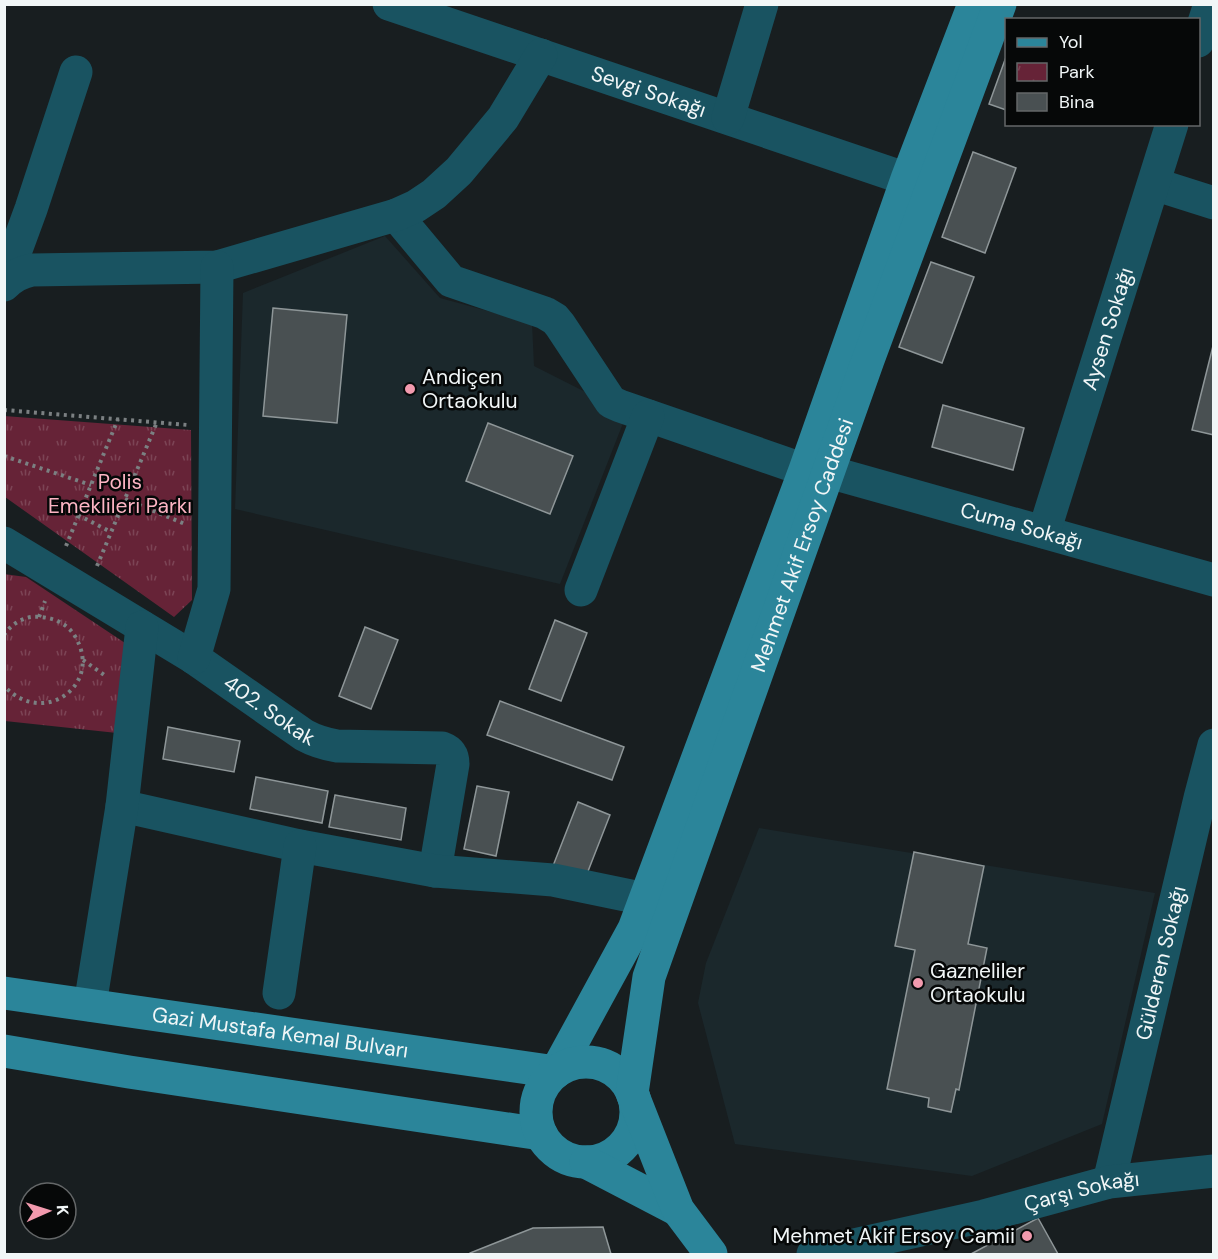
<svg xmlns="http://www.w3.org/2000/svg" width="1218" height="1259" font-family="'DM Sans',sans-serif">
<defs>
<pattern id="park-tufts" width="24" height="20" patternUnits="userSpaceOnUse" patternTransform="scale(1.5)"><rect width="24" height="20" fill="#662337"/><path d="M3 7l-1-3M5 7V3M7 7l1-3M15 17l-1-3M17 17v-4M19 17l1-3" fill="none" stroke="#7c4455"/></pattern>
</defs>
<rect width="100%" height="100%" fill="#181e20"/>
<path fill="#1b282c" d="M385,236L440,298L532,323L534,366L627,413L560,584L235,509L243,293Z
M759,828L1155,893L1102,1124L972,1176L735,1144L698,1003L706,963Z"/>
<path fill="url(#park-tufts)" d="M4,416L191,430L192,600L174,617L5,497Z
M4,574L26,577L125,643L117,733L5,721Z"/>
<path fill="#495052" stroke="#8e9698" stroke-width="1.5" d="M1006,57V110L989,104Z
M973,152L1016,168L985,253L942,237Z
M931,262L974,277L942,363L899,347Z
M273,308L347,315L337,423L263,416Z
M1214,342V435L1192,430Z
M943,405L1024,428L1013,470L932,447Z
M488,423L573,456L550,514L466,481Z
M555,620L587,633L561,701L529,689Z
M365,627L398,640L371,709L339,696Z
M500,701L624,747L612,780L487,735Z
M168,727L240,741L234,772L163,759Z
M256,777L328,791L322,823L250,809Z
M477,786L509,792L496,856L464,849Z
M335,795L406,808L401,840L329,827Z
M578,802L610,815L583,884L551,871Z
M914,852L984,866L968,944L987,948L959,1090L956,1089L951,1112L928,1107L929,1098L887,1089L915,950L895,946Z
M1038,1218L1058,1254H971Z
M603,1227L611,1254H470V1253L533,1228Z"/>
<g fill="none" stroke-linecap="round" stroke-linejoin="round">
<path stroke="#7b8082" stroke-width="4" stroke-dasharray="3 4.5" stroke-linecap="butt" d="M4,410L188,425
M4,456L91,485
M125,499L185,524
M78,515L111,532
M66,546L118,419
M97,566L157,422
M39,617L45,601
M4,635C12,623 26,615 40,617C56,618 70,625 77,640C101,685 44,728 4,686
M83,660L107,677"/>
<g stroke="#195361" stroke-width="33">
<path id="s1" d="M389,4L907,179"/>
<path d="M1198,41L1210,4"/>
<path d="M728,118L762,4"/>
<path d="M1154,184L1214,203"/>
<path d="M396,215L451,281L545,313L555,319L560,325L611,402L620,406L805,470"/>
<path d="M11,278L13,258L31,209L76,72"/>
<path d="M4,285C12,277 21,272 32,270L217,267L396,215L416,206L434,194L459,171L503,118L541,55"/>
<path id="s2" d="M829,472L1214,580"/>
<path id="s3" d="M1044,532L1172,124"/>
<path id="s4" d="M4,543L194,658L304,735C315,741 325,744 337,746L442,748C450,751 453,756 453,764L435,871"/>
<path d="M581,590L648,416"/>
<path d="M194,658L214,589L217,267"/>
<path d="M122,806L300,846L435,871L553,880L645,899"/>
<path d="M279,993L300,846"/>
<path d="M90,1005L122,806L142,627"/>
<path id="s5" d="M1109,1182L1200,798L1214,745"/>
<path id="s6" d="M813,1254L984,1216L1109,1182L1214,1171"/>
</g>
<g stroke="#2b859a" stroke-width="33">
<path id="s7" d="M4,993L556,1072L634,929L805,470L907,179L974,4"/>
<path d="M4,1051L129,1072L541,1134"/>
<circle cx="586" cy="1112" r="50"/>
<path d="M586,1162L678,1210"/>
<path id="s8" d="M711,1254L678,1210L632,1093L649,977L868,360L1000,4"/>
</g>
</g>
<g fill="#f29aae" stroke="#060808" stroke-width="2">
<circle cx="410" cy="389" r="6"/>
<circle cx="918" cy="983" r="6"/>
<circle cx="1027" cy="1236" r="6"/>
</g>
<g text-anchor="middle" stroke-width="5" stroke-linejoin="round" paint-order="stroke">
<g font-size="21" fill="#f1f6f7" stroke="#060808">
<text dy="7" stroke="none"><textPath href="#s1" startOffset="274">Sevgi Sokağı</textPath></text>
<text dy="7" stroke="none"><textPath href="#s3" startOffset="213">Aysen Sokağı</textPath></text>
<text dy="7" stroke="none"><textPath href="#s2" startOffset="200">Cuma Sokağı</textPath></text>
<text dy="7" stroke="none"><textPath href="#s8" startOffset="756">Mehmet Akif Ersoy Caddesi</textPath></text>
<text dy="7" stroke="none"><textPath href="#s4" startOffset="314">402. Sokak</textPath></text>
<text dy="7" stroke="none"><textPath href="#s5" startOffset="225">Gülderen Sokağı</textPath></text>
<text dy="7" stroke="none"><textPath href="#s7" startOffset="279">Gazi Mustafa Kemal Bulvarı</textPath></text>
<text dy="7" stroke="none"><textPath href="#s6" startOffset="276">Çarşı Sokağı</textPath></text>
</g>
<g font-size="21" fill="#f1f6f7" stroke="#060808" text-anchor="start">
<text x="422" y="384">Andiçen<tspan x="422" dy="24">Ortaokulu</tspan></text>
<text x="930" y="978">Gazneliler<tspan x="930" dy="24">Ortaokulu</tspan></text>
<text x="1015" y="1243" text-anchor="end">Mehmet Akif Ersoy Camii</text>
</g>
<g font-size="21" fill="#fcb4c3" stroke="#060808">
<text x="120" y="489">Polis<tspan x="120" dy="24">Emeklileri Parkı</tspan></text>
</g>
</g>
<rect width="1218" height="1259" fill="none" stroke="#f1f6f7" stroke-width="12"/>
<rect x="1005" y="18" width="195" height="108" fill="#060808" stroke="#646768" stroke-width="1.5"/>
<rect x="1017" y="38" width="30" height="9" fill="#2b859a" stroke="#646768" stroke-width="1.5"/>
<text x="1059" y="48" font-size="18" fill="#f1f6f7">Yol</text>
<rect x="1017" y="63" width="30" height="18" fill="url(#park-tufts)" stroke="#646768" stroke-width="1.5"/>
<text x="1059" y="78" font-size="18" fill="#f1f6f7">Park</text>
<rect x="1017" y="93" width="30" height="18" fill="#495052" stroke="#646768" stroke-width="1.5"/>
<text x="1059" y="108" font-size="18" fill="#f1f6f7">Bina</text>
<g transform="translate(48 1211) rotate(87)"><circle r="28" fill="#060808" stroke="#646768" stroke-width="1.5"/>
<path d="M0-4.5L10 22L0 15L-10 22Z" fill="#f29aae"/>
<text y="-9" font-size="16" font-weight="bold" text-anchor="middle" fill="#f1f6f7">K</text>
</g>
</svg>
